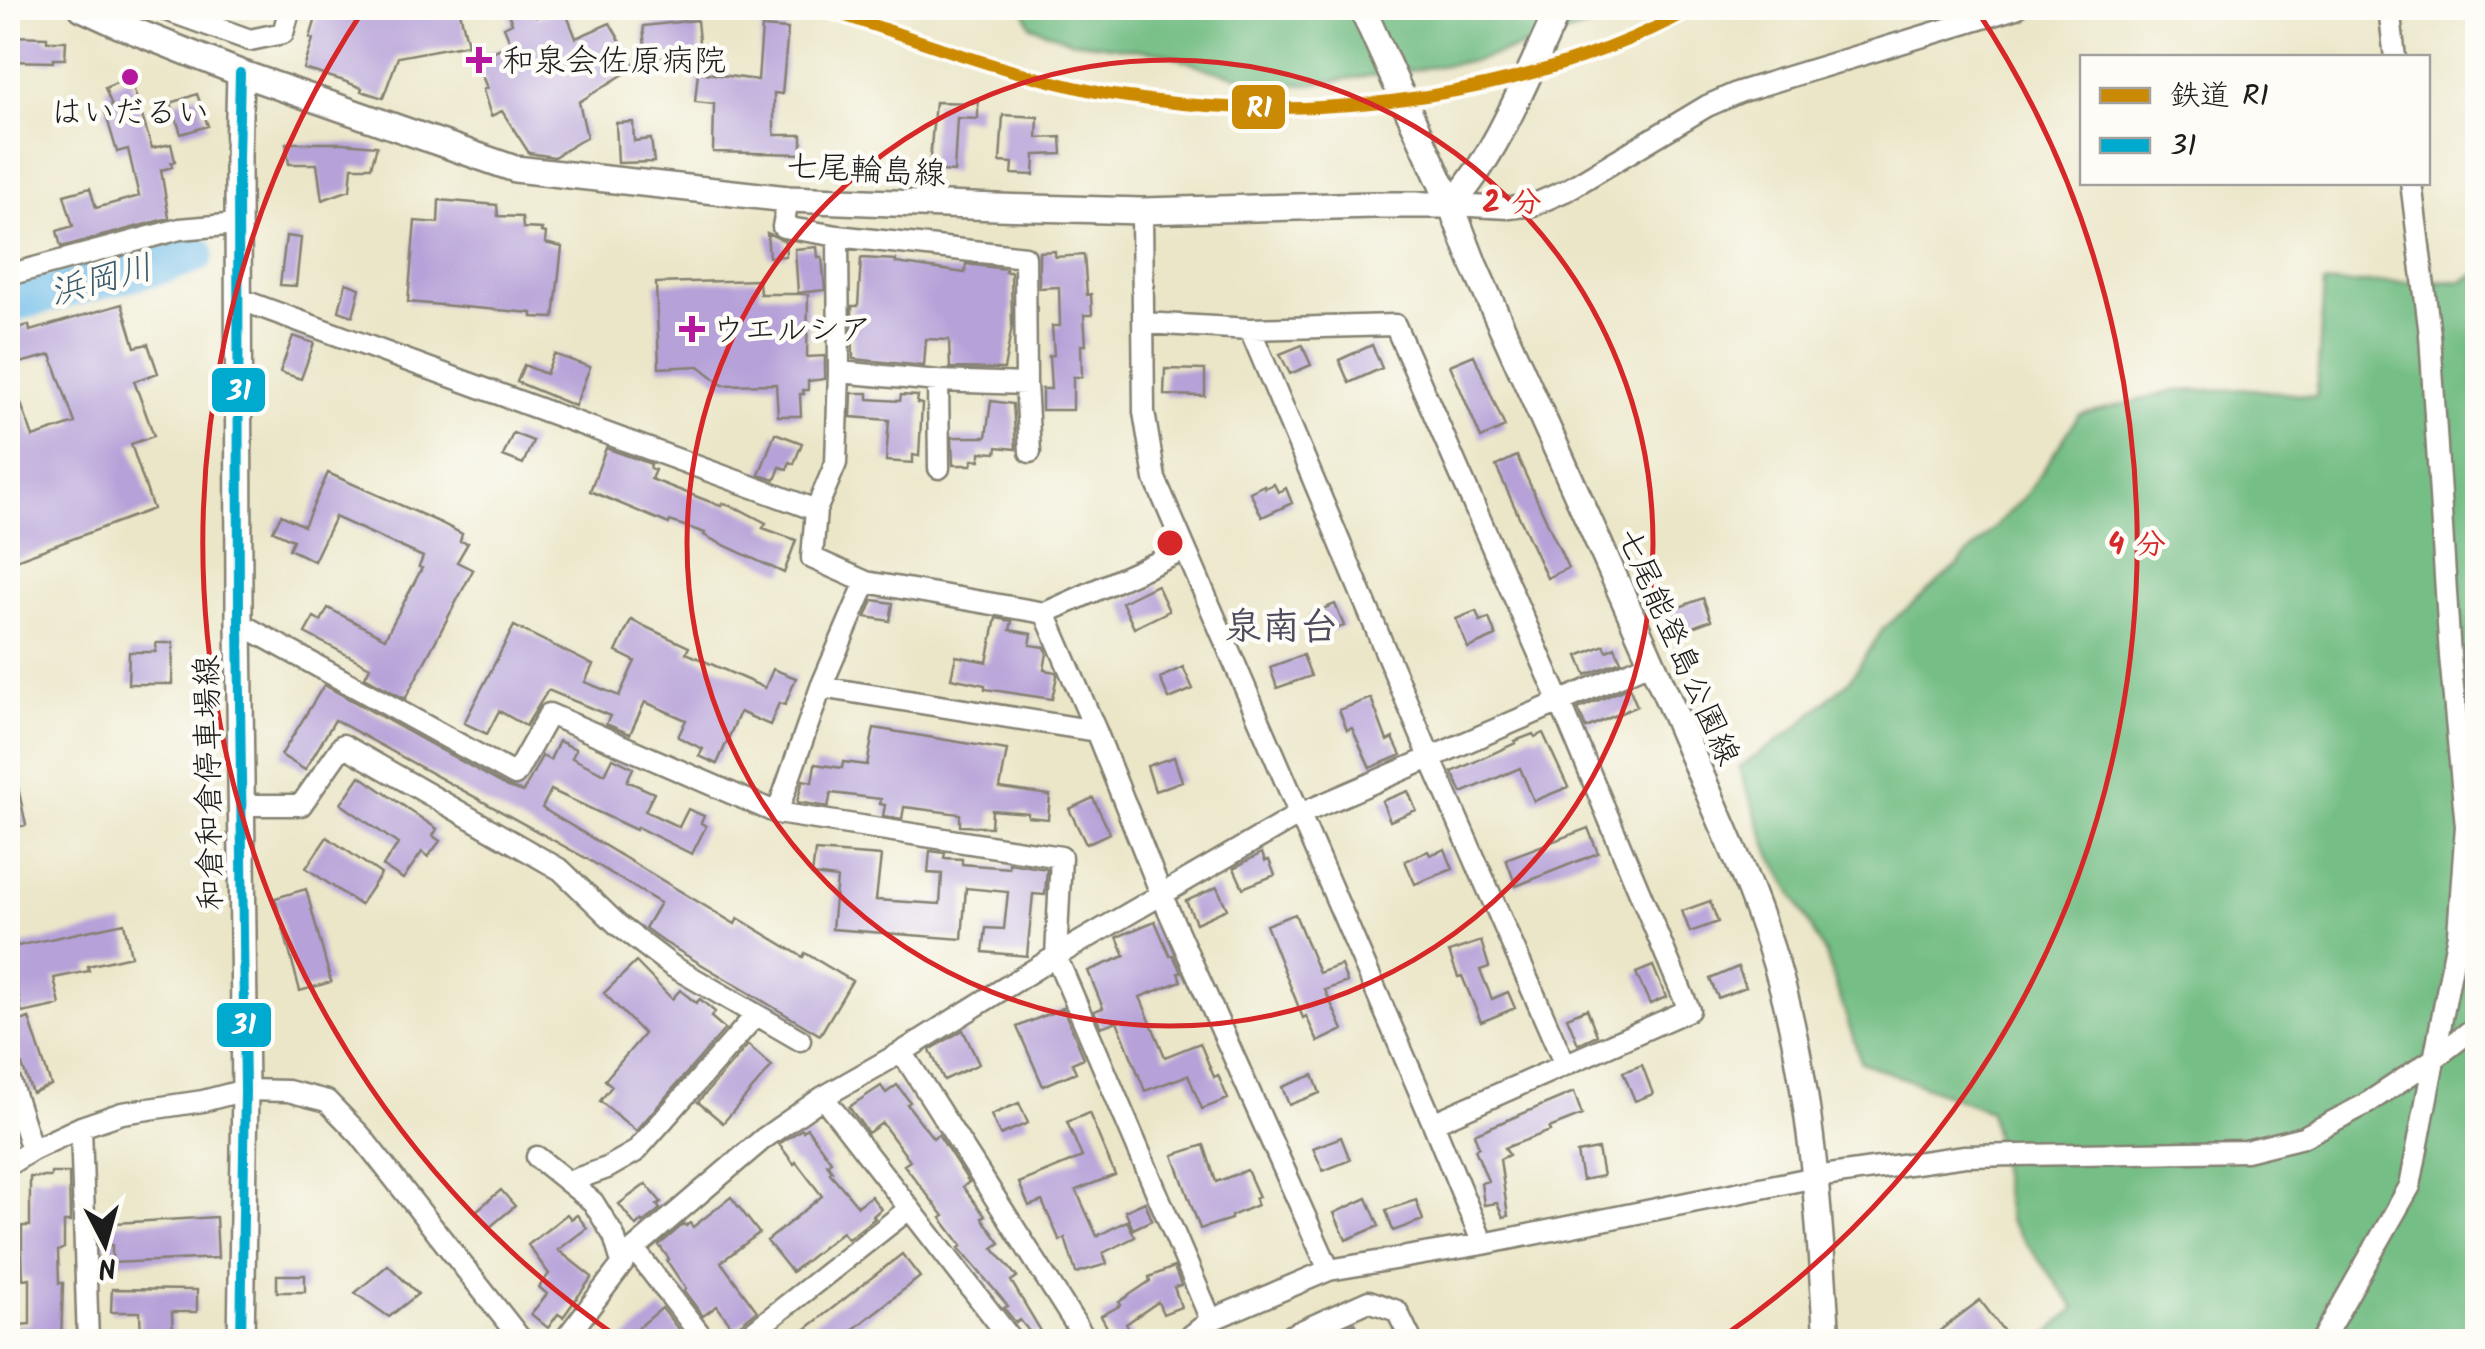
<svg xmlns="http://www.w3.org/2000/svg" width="2485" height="1349" font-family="Kalam,'Klee One',sans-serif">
<rect width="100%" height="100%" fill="#fdfcf7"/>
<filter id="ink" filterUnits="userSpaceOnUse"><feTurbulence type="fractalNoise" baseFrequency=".01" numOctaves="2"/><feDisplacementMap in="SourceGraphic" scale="20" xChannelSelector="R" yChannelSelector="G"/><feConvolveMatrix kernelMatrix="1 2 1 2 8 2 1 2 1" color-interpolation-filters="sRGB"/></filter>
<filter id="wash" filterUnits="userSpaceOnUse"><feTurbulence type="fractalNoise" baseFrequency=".0048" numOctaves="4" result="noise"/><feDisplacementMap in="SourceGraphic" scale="40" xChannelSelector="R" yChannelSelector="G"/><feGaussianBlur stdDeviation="2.25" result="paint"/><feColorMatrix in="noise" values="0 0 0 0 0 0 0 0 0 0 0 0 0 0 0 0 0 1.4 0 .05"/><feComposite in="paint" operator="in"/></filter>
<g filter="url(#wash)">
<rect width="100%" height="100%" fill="#ebe6c8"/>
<path fill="#75be85" stroke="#486d50" stroke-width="2.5" d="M1023,8H1620L1605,23L1474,61L1305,85L1259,81L1211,70L1164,53L1072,41L1031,26Z
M2477,274V1341H2041L2075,1308L2009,1220L1990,1111L1861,1062L1826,955L1771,855L1739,768L1795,729L1850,680L1883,629L1958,565L2028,493L2079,415L2176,391L2251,389L2316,397L2324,284L2462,281Z"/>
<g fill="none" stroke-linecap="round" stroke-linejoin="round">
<path stroke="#6ebce9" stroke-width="38" d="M8,304L168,263L195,254"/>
</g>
<g id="blocks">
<path fill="#b6a1d8" d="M319,8H459L468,44L398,57L383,98L361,91L362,88L341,80L304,69L313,39L310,38Z
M506,8H533L536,17L564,8L576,38L610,23L635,67L579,102L587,137L554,157L529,153L502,111L491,116L483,90L487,88L475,59L511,44L504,27L512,23Z
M697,20L700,53L646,59L643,26Z
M762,27L788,29L782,94L774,93V131L775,135H802V154L713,152L714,104L695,102L698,72L758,80Z
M8,36L47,37V41H66L65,59H53V62L8,61Z
M130,77L152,148L171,144L175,161L171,162L172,167L161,170L169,218L61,247L57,231L73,226L64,195L90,188L96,208L139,196L128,149L117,152L104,108L112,106L105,88Z
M197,94L208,126L181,134L171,103Z
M935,102L978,103V119L957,118L954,172L929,170Z
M1003,115L1038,117L1037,138L1061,137L1062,154L1035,155L1034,175L1012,174L1013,163L1000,162Z
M633,122L634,141L651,139L654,162L618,163L616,123Z
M286,143H343L377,146L371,167H352L350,190L322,200L317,164H289Z
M439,200L497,205L498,216L522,217L523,228L542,229L541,232L546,233L545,243L562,247L554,318L532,317V313L408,302L415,221L438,223Z
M767,233L785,241L786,256L769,257Z
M286,236L301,238L296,286L280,285Z
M817,247L818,257H822L825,290L798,293L795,249Z
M1055,251V257L1084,255L1087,295L1091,294L1092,315H1084L1086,345H1081L1082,377H1073V410H1042V389H1051L1049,356L1054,355L1052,326H1060L1059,287L1039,288V252Z
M861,258L896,260V263L965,273L966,264L1006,269L1005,272H1011L1012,327L1004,369L950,368L949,340L926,339L924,366L853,359L852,306H858Z
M759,280L760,294H808L807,357L825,356V379L808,381V390H803L804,394H800L801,416H778L776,384L723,385L699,366L659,368L656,283Z
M346,283L360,288L353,316L339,311Z
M122,304L135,347L148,344L158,373L134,381L154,436L131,444L153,509L8,563V406L20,401L33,437L75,423L51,355L8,366V330L29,325L30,331Z
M293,336L314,343L301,379L280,372Z
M1302,345L1311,365L1290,374L1280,354Z
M1372,345L1382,368L1349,383L1339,360Z
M554,354L590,367L575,406L517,382L524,365L546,374Z
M1474,355L1505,427L1481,438L1450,365Z
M1165,369L1205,370V396L1164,395Z
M852,393H868V399L900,401L901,395L918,396L917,403L922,404L919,456L913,455V463L886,461L889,420L851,417Z
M991,401L1013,404L1016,449L997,447L996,453L980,452V460H972V465H953L952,437H986Z
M513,433L533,441L523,464L503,456Z
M775,433L802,443L794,464L790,462L787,469L780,467L775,480L759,475Z
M606,448L651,464L650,468L655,470L651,479L721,506L722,503L741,510L766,523L763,528L796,540L784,573L711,539L704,535L705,533L670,521L669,524L590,491Z
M1517,456L1568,568L1547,578L1496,466Z
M328,473L441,523L462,534L460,541L468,543L457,562L473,570L405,699L365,677L370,667L305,633L314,617L321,621L328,608L385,638L422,568L419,567L423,557L335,517L314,561L289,549L293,540L273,531L281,515L304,526Z
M1274,484L1278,492L1286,488L1292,503L1262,517L1250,492L1264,485L1265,488Z
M1157,585L1169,611L1134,628L1122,602Z
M1703,598L1711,620L1677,633L1669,611Z
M873,600L893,603L890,621L866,617Z
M1335,604L1344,626L1318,635L1310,614Z
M1476,611L1480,621L1489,618L1496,636L1468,648L1456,619Z
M996,618L1012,621L1010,630L1032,634L1030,645L1045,647L1047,653L1044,670L1056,672L1057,676L1052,699L985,689V685L951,678L956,656L987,662Z
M631,620L689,647L686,653L765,688L773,669L796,678L785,705L779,703L770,725L740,712L717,764L699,756L703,749L678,737L686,720L645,702L630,734L606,724L610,716L548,690L526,726L499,711L487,734L464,723L514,626L593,665L585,682L619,696L635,661L616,652Z
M156,643H173L172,684H128L129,652H156Z
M1604,645L1607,651L1615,647L1621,661L1586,675L1578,656Z
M1303,655L1311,676L1277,688L1270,667Z
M1183,667L1193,689L1169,699L1160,678Z
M324,685L508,787L523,792L542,756L550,760L559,741L576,749L572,758L605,774L613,758L633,768L627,781L654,793L645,811L679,827L688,809L704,816L701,823L706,826L692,854L637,827L636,830L551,790L542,808L735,924L738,918L803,957L805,953L852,981L820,1035L664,942L645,928L660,903L589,860L335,720L305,770L281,755Z
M1629,687L1637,706L1586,728L1578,709Z
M1371,698L1387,741L1393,738L1401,755L1370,768L1352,728L1347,730L1339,710Z
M874,728L1007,750L1000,788L1050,795L1048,819L1028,817V813L992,810L991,827L960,826V814L904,807L902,819L883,816L885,805L880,804L881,799L831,793L828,807L797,802L803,780L812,782L815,764L842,768L843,762L867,765Z
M1543,733L1568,787L1534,801L1520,768L1462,793L1452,772L1516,743L1515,741L1533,734L1535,737Z
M1174,757L1182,781L1155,791L1147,766Z
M15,773L26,825L8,829V774Z
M360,776L437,829L433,836L440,841L428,857L422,852L403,879L383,866L398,844L341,804Z
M1408,791L1416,810L1390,821L1382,801Z
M1093,798L1110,833L1086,844L1069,809Z
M1588,828L1598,853L1516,886L1506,859Z
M327,837L381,874L360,905L306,868Z
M1445,849L1453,869L1415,884L1405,861L1428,851L1430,855Z
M815,851L881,856L876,900L940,904L942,874L928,873L930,851L945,853L944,858L962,859V864L1009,868V863L1047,869L1045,895L1033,894L1027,956L983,952L986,928L1004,929L1008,892L966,888L962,939L832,929L837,878L812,875Z
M1262,853L1265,861L1269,860L1275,875L1243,888L1234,868Z
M1217,887L1227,909L1196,923L1186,901Z
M306,889L331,982L300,991L275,898Z
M1710,901L1718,922L1690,932L1682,911Z
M1295,914L1319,973L1341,965L1347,982L1325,990L1343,1030L1318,1042L1306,1016L1303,1018L1266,925Z
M1155,921L1170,956L1173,955L1181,972L1178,973L1181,981L1140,997L1165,1057L1200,1043L1214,1077L1218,1075L1228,1099L1202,1109L1188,1075L1145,1091L1117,1021L1101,1027L1094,1011L1103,1008L1088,971L1125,956L1117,937Z
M124,923L131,956L88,966L89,971L54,978L60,1005L22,1013L16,981L8,983V948Z
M1481,941L1489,967L1480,970L1492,999L1508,992L1515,1008L1481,1022L1462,976L1458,977L1449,952Z
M636,962L672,999L680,990L696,1003L700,999L715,1012L711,1017L725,1029L636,1131L600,1101L612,1086L605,1080L644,1034L604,993Z
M1653,966L1666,997L1650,1004L1636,973Z
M1738,967L1746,987L1718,998L1710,979Z
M1063,1008L1084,1058L1072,1063L1076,1072L1043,1086L1017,1027Z
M1587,1009L1597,1035L1578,1044L1567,1017Z
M29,1018L51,1085L32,1093L8,1026Z
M963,1030L979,1064L944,1080L930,1050Z
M748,1045L772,1066L723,1123L698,1102Z
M1642,1065L1653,1094L1635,1101L1623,1072Z
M1313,1075L1320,1093L1289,1105L1282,1087Z
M897,1085L910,1102L907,1104L933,1138L938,1134L969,1182L963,1187L985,1216L982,1218L1000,1243L993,1248L1017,1277L1011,1281L1041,1331L1033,1336L1020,1320L1016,1323L1004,1308L1008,1306L959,1248L962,1246L941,1218L944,1216L904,1165L910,1161L882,1123L868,1133L849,1107L881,1086L886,1093Z
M1574,1092L1582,1115L1549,1128L1550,1131L1505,1148L1509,1155L1500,1159L1508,1216L1503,1217L1497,1203L1484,1205L1481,1183L1488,1181L1475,1149L1479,1147L1474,1134Z
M1019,1103L1028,1123L1000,1135L991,1115Z
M1089,1113L1115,1175L1076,1190L1097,1236L1127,1221L1135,1237L1103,1253L1107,1264L1076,1273L1065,1238L1060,1241L1042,1201L1029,1206L1019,1183L1082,1157L1067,1122Z
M807,1128L831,1161L827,1164L832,1171L830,1173L858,1206L871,1196L881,1209L873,1216L875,1218L848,1239L842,1232L792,1272L767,1241L822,1196L796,1162L794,1164L779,1144L802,1129L803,1131Z
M1341,1137L1350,1160L1323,1171L1313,1148Z
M1204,1145L1216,1182L1247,1170L1259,1197L1255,1199L1257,1205L1231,1216V1219L1200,1229L1173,1155Z
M1598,1149L1603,1176L1582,1180L1577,1153Z
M51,1173H69L70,1222H64V1248L58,1251L59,1283H63L61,1342H8V1326L30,1324V1278L23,1279L22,1249V1226H30V1177H51Z
M646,1184L661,1202L657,1205L660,1209L643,1223L641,1221L636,1226L619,1204Z
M501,1190L515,1206L490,1227L476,1211Z
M731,1197L759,1233L721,1262L757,1311L734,1329L717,1306L703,1316L684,1291L686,1289L667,1261L669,1259L659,1245L684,1224L686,1226L690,1223L693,1227Z
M1367,1198L1379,1226L1346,1240L1334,1213Z
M1416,1200L1423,1220L1393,1231L1386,1210Z
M1145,1202L1152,1220L1133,1229L1125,1211Z
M567,1214L571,1219L577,1215L587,1228L558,1250L592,1277L563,1317L558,1314L548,1328L531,1314L547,1294L539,1287L549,1274L528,1245Z
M216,1217L218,1258L112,1263V1245L99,1246L98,1224Z
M902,1254L920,1277L837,1342H789Z
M388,1265L418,1294L389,1317L355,1293Z
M1174,1267L1181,1285L1174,1287L1181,1307L1163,1314L1158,1302L1126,1324L1136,1342H1115L1101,1316L1121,1305L1119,1302L1150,1281L1149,1277Z
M277,1275H305V1292H277Z
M112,1289L197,1290V1312H172L173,1338L141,1339L140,1312H111Z
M1980,1300L2006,1334L1997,1342H1925Z
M662,1308L688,1342H621Z
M1355,1323L1364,1342H1317Z"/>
</g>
</g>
<g filter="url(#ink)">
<use href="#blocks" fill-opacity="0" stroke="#848172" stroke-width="2.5"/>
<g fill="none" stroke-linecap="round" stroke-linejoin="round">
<g stroke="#848172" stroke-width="25">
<path id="minor" d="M166,8V10L250,40L283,33L290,8
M2389,8L2395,58
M788,199L783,227L838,236L839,372L938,381L1026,384L1025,257L838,236
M1451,205L1509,208L1533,205L1567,190L1707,106L1739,92L2016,8
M1142,211L1144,412L1155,479L1433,1123L1483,1244
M8,275L180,229L238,224
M239,299L816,510
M1144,323L1250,329L1395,325L1560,702L1689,1010L1433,1123
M1250,329L1430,757L1565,1065
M839,372L836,463L816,510L812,558L866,582L1045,613L1185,550
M938,381L939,468
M1026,384L1030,452
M1045,613L1096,731L1162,896L1329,1270
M239,623L515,775L549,714L777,813L1061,857L1056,956L1211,1320
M821,687L1096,731
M241,805H301L343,745L561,870L618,925L672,966L800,1040
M777,813L821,687L866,582
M902,1052L1087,1342
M8,1075L32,1150
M823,1097L1013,1342
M81,1127L88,1342
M537,1157L593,1202L614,1236L622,1263
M8,1165L32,1150L81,1127L122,1113L203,1101L245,1090L288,1091L327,1101L360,1135L523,1342
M568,1182L607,1168L635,1152L756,1015
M634,1249L706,1342
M563,1342L634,1249L763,1139L823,1097L902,1052L1056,956L1298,815L1652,662
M740,1342L909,1209
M1183,1342L1211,1320L1329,1270L1483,1244L1816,1177L1965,1156L2246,1151L2303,1137L2366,1104L2435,1058L2478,1025
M1277,1342L1369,1301L1397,1311L1412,1342
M2321,1342L2410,1186L2458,934L2466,826L2450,656L2430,335L2411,182"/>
</g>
<g stroke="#848172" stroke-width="30">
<path id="major" d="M82,8L119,25L240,73L515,169L788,199L997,207L1142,211L1373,205H1451C1498,154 1529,71 1559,8
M1362,8L1451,205L1474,265C1544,422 1616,578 1684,736C1719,819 1760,901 1783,989C1812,1100 1819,1213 1826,1326L1825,1342
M240,73L238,157L239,623L245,1090L241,1342"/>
</g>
<use href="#minor" stroke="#fff" stroke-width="20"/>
<use href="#major" stroke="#fff" stroke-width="25"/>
<g stroke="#fdfcf7" stroke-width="18">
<path id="bus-1" d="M240,73L238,157L239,623L245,1090L241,1342"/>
</g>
<use href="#bus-1" stroke="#00a9ce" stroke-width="10"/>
<g stroke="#fdfcf7" stroke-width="20">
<path id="rail-1" d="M821,8C912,37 1003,73 1097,92C1114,96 1132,97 1149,100C1329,124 1534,95 1694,8"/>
</g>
<use href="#rail-1" stroke="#cb8a06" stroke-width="12"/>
</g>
</g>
<g fill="none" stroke="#d62828" stroke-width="5">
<circle cx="1170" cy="543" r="483"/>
<path d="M622 1340A967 967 0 0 1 364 9M1976 9A967 967 0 0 1 1718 1340"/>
</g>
<g fill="#b5179e" stroke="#fdfcf7" stroke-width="4">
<path d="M474 45h10v10h10v10h-10v10h-10v-10h-10v-10h10z"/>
<circle cx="130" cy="77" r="10"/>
<path d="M687 314h10v10h10v10h-10v10h-10v-10h-10v-10h10z"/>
</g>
<g text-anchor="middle" stroke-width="9" stroke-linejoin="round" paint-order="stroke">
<g font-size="32" fill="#1c1c1c" stroke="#fdfcf7" text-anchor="start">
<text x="502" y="71">和泉会佐原病院</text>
<text x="130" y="123" text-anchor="middle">はいだるい</text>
<text x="712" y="340">ウエルシア</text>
</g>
<g font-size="32" fill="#1c1c1c" stroke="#fdfcf7">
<text transform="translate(866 169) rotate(3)" y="11">七尾輪島線</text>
<text transform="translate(1679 646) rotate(66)" y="11">七尾能登島公園線</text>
<text transform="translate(208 783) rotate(-91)" y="11">和倉和倉停車場線</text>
</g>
<g font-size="35" font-style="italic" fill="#3d5c6e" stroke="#fdfcf7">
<text transform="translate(101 279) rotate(-15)" y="12">浜岡川</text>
</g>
<g font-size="38" font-weight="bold" fill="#524b5e" stroke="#fdfcf7">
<text x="1281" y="639">泉南台</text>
</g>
</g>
<circle cx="1170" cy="543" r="15" fill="#d62828" stroke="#fdfcf7" stroke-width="5"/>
<g font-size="30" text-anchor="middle" font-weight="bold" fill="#d62828" stroke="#fdfcf7" stroke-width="9" stroke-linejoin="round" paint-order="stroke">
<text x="1512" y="212">2 分</text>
<text x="2137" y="554">4 分</text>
</g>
<g stroke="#fdfcf7" stroke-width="4">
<rect x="1230" y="83" width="57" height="48" rx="10" fill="#cb8a06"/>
<rect x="210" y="366" width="57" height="48" rx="10" fill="#00a9ce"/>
<rect x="215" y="1001" width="58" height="48" rx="10" fill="#00a9ce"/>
</g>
<g font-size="28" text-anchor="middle" font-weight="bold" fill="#fff">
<text x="1259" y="117">R1</text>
<text x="239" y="400">31</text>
<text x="244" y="1034">31</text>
</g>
<rect width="2485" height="1349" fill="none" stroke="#fdfcf7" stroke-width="40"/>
<rect x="2080" y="55" width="350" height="130" fill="#fdfcf7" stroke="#a3a29f" stroke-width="2.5"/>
<rect x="2100" y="88" width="50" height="15" fill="#cb8a06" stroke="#a3a29f" stroke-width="2.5"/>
<text x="2170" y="105" font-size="30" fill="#1c1c1c">鉄道 R1</text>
<rect x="2100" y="138" width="50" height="15" fill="#00a9ce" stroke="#a3a29f" stroke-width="2.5"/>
<text x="2170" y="155" font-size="30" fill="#1c1c1c">31</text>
<g transform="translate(105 1244) rotate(174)" stroke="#fdfcf7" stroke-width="8" paint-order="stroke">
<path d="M0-8L18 38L0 25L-18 38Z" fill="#1c1c1c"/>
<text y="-15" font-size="28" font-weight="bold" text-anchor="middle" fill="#1c1c1c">N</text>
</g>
</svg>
